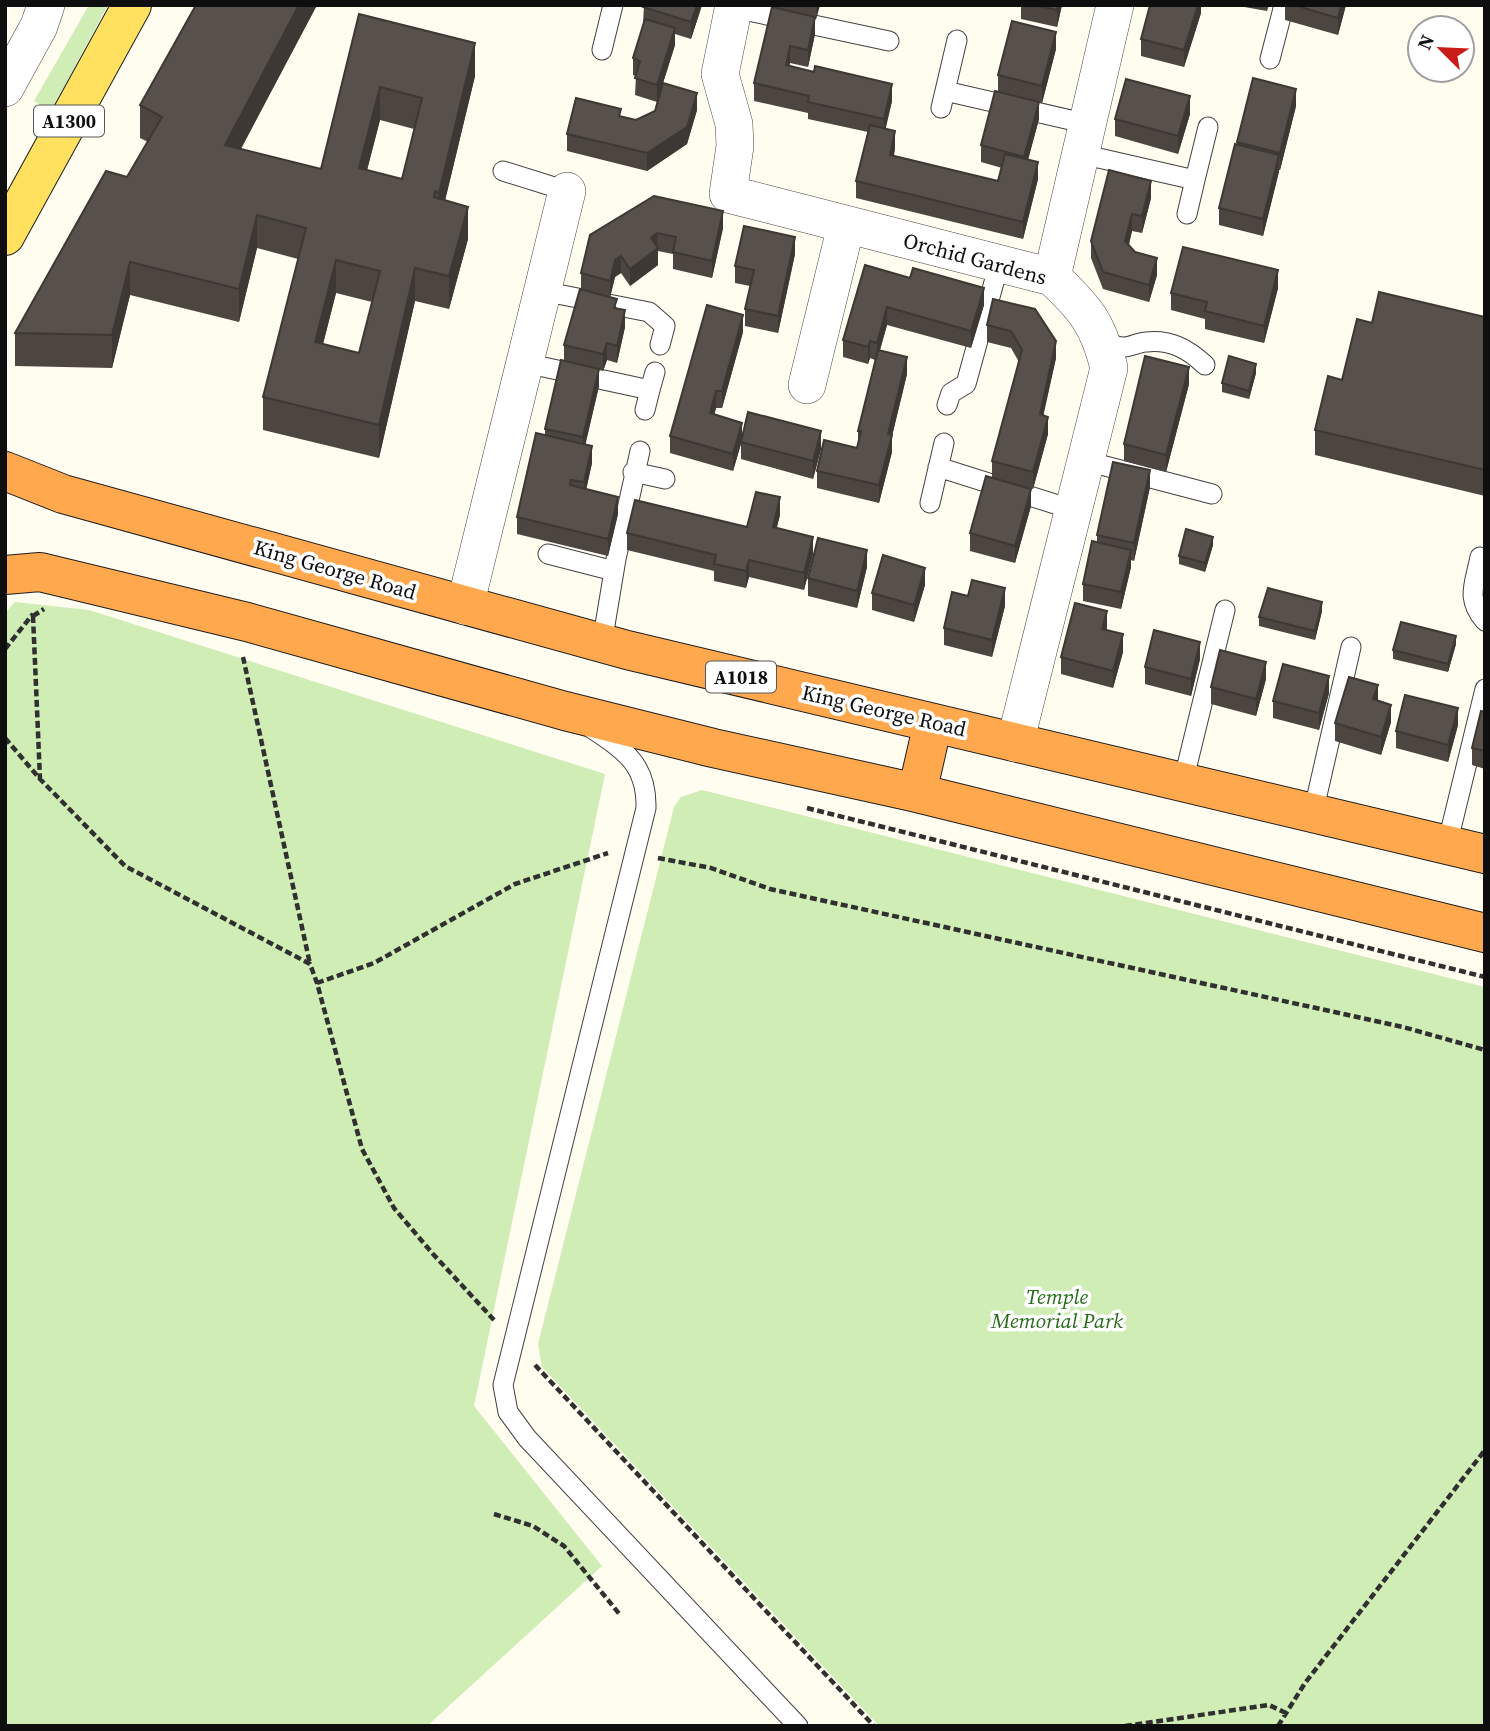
<svg xmlns="http://www.w3.org/2000/svg" width="1490" height="1731" font-family="'Source Serif 4',serif">
<rect width="100%" height="100%" fill="#fffdef"/>
<path fill="#cfedb5" d="M89,5H108L51,111L34,101Z
M15,602L89,610L605,774L474,1406L602,1566L427,1726H5V613Z
M702,790L1485,987V1726H879L542,1367L538,1344L674,807L681,797Z"/>
<g fill="none" stroke-linecap="round" stroke-linejoin="round">
<g stroke="#414141" stroke-width="21">
<path id="lane" d="M734,8L889,41
M602,50L613,5
M1270,59L1284,5
M945,91L1088,124
M941,108L957,40
M1081,154L1195,180L1187,214
M503,171L567,191
M1195,180L1208,127
M542,291L649,312L665,326L660,345
M1103,342C1109,344 1118,347 1124,347C1131,347 1139,342 1146,342C1170,339 1188,349 1205,365
M525,363L650,390L645,410
M650,390L655,372
M947,405L951,393L966,384L999,264
M1086,461L1212,494
M938,467L1074,510
M633,472L665,479
M930,503L944,443
M548,554L614,571
M1480,557C1475,584 1465,598 1485,621
M602,643L616,559L640,451
M591,728C624,750 647,764 646,808L503,1385L508,1412L527,1438L798,1726
M1183,782L1225,610
M1313,813L1351,647
M1447,845L1485,689"/>
</g>
<g stroke="#414141" stroke-width="38">
<path id="street" d="M734,5L720,74L734,124L735,146L728,194L1052,277C1085,308 1098,323 1109,368L1015,743
M5,88L39,26L46,5
M1052,277L1115,5
M807,385L846,226
M465,606L567,191"/>
</g>
<g stroke="#1f1f1f" stroke-width="40">
<path id="primary" d="M5,236L132,5"/>
</g>
<g stroke="#1f1f1f" stroke-width="40">
<path id="highway" d="M5,471L63,494L627,650L1485,854
M5,575L40,572L247,622L565,711L713,748L917,793L1485,933
M917,793L933,723"/>
</g>
<path stroke="#303030" stroke-width="4.5" stroke-dasharray="7 3.5" stroke-linecap="butt" d="M33,616L44,609
M33,616L40,779
M5,649L33,614
M243,657L310,964
M5,738L40,779L125,866L310,964L317,983L362,1149L394,1208L433,1254L494,1320
M807,808L1485,977
M658,858L711,868L770,889L1403,1027L1485,1050
M317,983L374,963L515,884L608,853
M535,1365L874,1726
M494,1514L533,1526L564,1546L621,1616
M1125,1726L1269,1705L1286,1713
M1278,1726L1305,1683L1485,1450"/>
<use href="#lane" stroke="#fff" stroke-width="19"/>
<use href="#street" stroke="#fff" stroke-width="37"/>
<use href="#primary" stroke="#ffe15f" stroke-width="38"/>
<use href="#highway" stroke="#ffa84d" stroke-width="38"/>
</g>
<path fill="#4c4540" fill-rule="evenodd" d="M196,5H317L241,149L321,169L359,14L475,76L445,200L468,239L449,309L415,301L379,458L263,430V397L298,259L257,248L239,322L130,295L112,368L15,366V333L127,177L148,142L140,138V105ZM380,120L414,129L402,179L367,170ZM336,293L372,302L359,353L323,344Z
M644,5H702L691,39L675,34V45L663,83L697,110L687,144L647,171L567,151V134L621,117L636,120L655,111L657,102L635,95L636,76L633,75V58L643,24Z
M774,5H820L816,19H815V34L808,67L790,63L789,66L892,101L885,129L895,148L894,156L998,181L1002,168L981,162V145L998,92V75L1056,49L1042,103H1039V119L1028,160L1038,179L1023,239L856,198V181L868,132L808,119V113L754,101V83Z
M1021,5H1062L1057,27L1021,19Z
M1201,5V13L1184,67L1141,56V39Z
M1233,5H1269L1267,11Z
M1285,5H1346L1338,35L1285,20Z
M1296,106L1280,170H1279L1263,236L1219,225V208L1237,142Z
M1190,114L1178,154L1115,136V119Z
M1151,198L1142,233L1132,231L1129,245L1157,275L1149,302L1103,289L1091,258V241Z
M723,228L712,278L673,269V254L658,251V265L630,286L621,273L615,277L610,297L617,308L625,327L617,363L607,360L603,371L599,370V386L585,445L592,463L586,489L618,514L608,556L517,534V517L545,435V429L564,361V345L581,289V273L590,235Z
M795,254L778,333L745,326V309L750,286L735,283V266Z
M865,265L984,305L971,348L887,325L880,350L907,374L892,436V452L879,503L817,488V471L857,448L858,443V431L875,360L870,358L868,364L843,357V340Z
M1278,288L1264,343L1205,329V319L1171,310V293Z
M993,299L1056,358L1043,415L1048,434L1033,489L995,479L1031,506L1015,563L970,551V533L992,478V461L1019,362L1011,348L987,342V325Z
M1485,317V496L1315,455V430L1372,323Z
M743,332L722,408H716L714,415L742,436L821,449L813,479L741,459V444L733,471L670,453V436Z
M1256,373L1249,399L1222,392V383Z
M1189,384L1166,472L1124,461V444Z
M1150,487L1134,561L1131,560V567L1121,609L1083,601V584L1097,542V535Z
M780,515L776,528L813,554L804,590L749,577L746,588L714,581V571L627,550V533L747,527Z
M1213,545L1205,572L1179,564V556Z
M867,567L857,608L808,596V578Z
M925,585L914,622L872,610V593Z
M1005,606L992,657L944,645V628Z
M1322,611L1315,640L1259,626V617Z
M1107,628L1106,630L1123,652L1113,688L1061,674V657Z
M1456,644L1448,672L1393,659V650Z
M1200,659L1191,696L1145,684V667Z
M1266,679L1256,716L1211,704V687Z
M1329,693L1319,730L1273,718V701Z
M1378,700L1391,722L1381,755L1335,741V723Z
M1485,712V769L1472,765V748Z
M1458,725L1448,762L1396,748V731Z"/>
<path fill="#3e3834" d="M299,5H317L225,178V145Z
M697,5H702L691,39V22Z
M816,5H820L816,19Z
M1058,5H1062L1057,27V10Z
M1198,5H1201V13L1184,67V50Z
M1341,5H1346L1338,35V18Z
M815,17V34L808,67V50Z
M675,28V45L657,102V85Z
M1056,32V49L1042,103V86Z
M475,43V76L439,226V193Z
M790,46V63L786,82V65Z
M892,84V101L884,136V119Z
M380,87V120L359,201V168Z
M1296,89V106L1280,170V153Z
M697,93V110L687,144L647,171V153Z
M1190,96V114L1178,154V136Z
M1039,102V119L1024,174V157Z
M895,131V148L890,172V155Z
M1279,155V172L1263,236V219Z
M1038,162V179L1023,239V222Z
M1151,181V198L1142,233V216Z
M468,207V239L449,309V276Z
M723,211V228L712,278V261Z
M1132,214V231L1125,258V241Z
M257,215V248L239,322V289Z
M657,233L658,265L630,286V269L651,238Z
M795,237V254L778,333V316Z
M621,256V273L615,277L610,298V281L615,260Z
M1157,258V275L1149,302V285Z
M336,260V293L315,375V342Z
M130,262V295L112,368V335Z
M415,268V301L379,458V425Z
M1278,270V288L1264,343V326Z
M984,288V305L971,348V331Z
M887,307V325L877,360V343Z
M625,310V327L617,363V346Z
M743,315V332L722,408V391Z
M870,341V358L868,364V347Z
M1056,341V358L1040,431V414Z
M607,343V360L603,371V354Z
M907,357V374L892,436V452L879,503V485L888,434Z
M1256,364V373L1249,399V391Z
M1189,367V384L1166,472V455Z
M599,369V386L583,455V437Z
M716,391V408L710,431V413Z
M1048,417V434L1033,489V472Z
M742,423V440L733,471V454Z
M821,431V449L813,479V461Z
M592,446V463L584,500V482Z
M1150,470V487L1134,561V543Z
M1031,489V506L1015,563V546Z
M618,497V514L608,556V539Z
M780,497V515L773,544V527Z
M813,537V554L804,590V573Z
M1213,537V545L1205,572V563Z
M867,550V567L857,608V591Z
M1131,550V567L1121,609V592Z
M749,560V577L746,588V571Z
M925,568V585L914,622V605Z
M1005,588V606L992,657V640Z
M1322,602V611L1315,640V631Z
M1107,611V628L1102,646V629Z
M1123,634V652L1113,688V671Z
M1456,636V644L1448,672V664Z
M1200,642V659L1191,696V679Z
M1266,662V679L1256,716V699Z
M1329,676V693L1319,730V713Z
M1378,685V703L1373,699Z
M1391,705V722L1381,755V737Z
M1458,708V725L1448,762V745Z"/>
<path fill="#58504a" stroke="#3e3834" stroke-width="2" fill-rule="evenodd" d="M196,5H299L225,145L321,169L359,14L475,43L439,193L435,191L434,197L468,207L449,276L415,268L379,425L263,397L306,228L257,215L239,289L130,262L112,335L15,333L106,171L127,177L162,117L140,105ZM380,87L422,98L402,179L359,168ZM336,260L380,271L359,353L315,342Z
M644,5H697L691,22L643,7Z
M1035,5H1058L1057,10Z
M1150,5H1198L1184,50L1141,39Z
M1294,5H1341L1338,18Z
M772,7L815,17L808,50L790,46L786,65L814,72L815,66L892,84L884,119L808,102L809,96L754,83Z
M645,19L675,28L657,85L635,78L640,61L633,58Z
M1012,21L1056,32L1042,86L998,75Z
M1253,78L1296,89L1280,153L1237,142Z
M1126,79L1190,96L1178,136L1115,119Z
M663,83L697,93L687,127L647,153L567,134L576,98L621,109L619,116L636,120L655,111Z
M995,91L1039,102L1024,157L981,145Z
M870,125L895,131L890,155L998,181L1005,154L1038,162L1023,222L856,181Z
M1235,144L1279,155L1263,219L1219,208Z
M1109,170L1151,181L1142,216L1132,214L1125,241L1135,252L1157,258L1149,285L1103,272L1091,241Z
M654,196L723,211L712,261L673,252L676,237L657,233L651,238L658,248L630,269L621,256L615,260L610,281L581,273L590,235Z
M744,226L795,237L778,316L745,309L754,270L735,266Z
M1183,247L1278,270L1264,326L1205,311L1207,302L1171,293Z
M865,265L910,278L913,268L984,288L971,331L887,307L877,343L870,341L868,347L843,340Z
M580,289L617,299L614,308L625,310L617,346L607,343L603,354L564,345Z
M1379,292L1485,317V470L1315,430L1328,376L1342,380L1357,319L1372,323Z
M993,299L1035,309L1056,341L1040,414L1048,417L1033,472L992,461L1022,350L1011,331L987,325Z
M707,305L743,315L722,391H716L710,413L742,423L733,454L670,436Z
M878,350L907,357L888,434L892,435L879,485L817,471L824,440L857,448L861,431H858Z
M1145,356L1189,367L1166,455L1124,444Z
M1229,356L1256,364L1249,391L1222,383Z
M561,360L599,369L583,437L545,429Z
M748,412L821,431L813,461L741,442Z
M536,433L592,446L584,482L571,480L570,485L618,497L608,539L517,517Z
M1113,462L1150,470L1134,543L1097,535Z
M986,476L1031,489L1015,546L970,533Z
M756,492L780,497L773,527L813,537L804,573L749,560L746,571L714,564L716,555L627,533L635,500L747,527Z
M1186,529L1213,537L1205,563L1179,556Z
M818,538L867,550L857,591L808,578Z
M1092,541L1131,550L1121,592L1083,584Z
M883,555L925,568L914,605L872,593Z
M972,580L1005,588L992,640L944,628L952,592L968,596Z
M1268,588L1322,602L1315,631L1259,617Z
M1075,603L1107,611L1102,629L1123,634L1113,671L1061,657Z
M1401,622L1456,636L1448,664L1393,650Z
M1154,630L1200,642L1191,679L1145,667Z
M1220,650L1266,662L1256,699L1211,687Z
M1283,664L1329,676L1319,713L1273,701Z
M1349,677L1378,685L1373,699L1391,705L1381,737L1335,723Z
M1405,695L1458,708L1448,745L1396,731Z
M1481,711L1485,712V751L1472,748Z"/>
<g text-anchor="middle" stroke-width="7" stroke-linejoin="round" paint-order="stroke">
<g fill="#fff" stroke="#565656" stroke-width="2">
<rect x="34" y="105.5" width="70" height="31" rx="5"/>
<rect x="706" y="661.5" width="70" height="31" rx="5"/>
</g>
<g font-size="19" font-weight="bold" fill="#0e0e0e">
<text x="69" y="128">A1300</text>
<text x="741" y="684">A1018</text>
</g>
<g font-size="21" fill="#0e0e0e" stroke="#fff">
<text transform="translate(975 259) rotate(15)" y="7">Orchid Gardens</text>
<text transform="translate(335 570) rotate(16)" y="7">King George Road</text>
<text transform="translate(884 711) rotate(13)" y="7">King George Road</text>
</g>
<g font-size="21" font-style="italic" fill="#266b19" stroke="#fff">
<text x="1057" y="1304">Temple<tspan x="1057" dy="24">Memorial Park</tspan></text>
</g>
</g>
<rect width="1490" height="1731" fill="none" stroke="#0e0e0e" stroke-width="14"/>
<g transform="translate(1441 49) rotate(294)"><circle r="33" fill="#ffffff" stroke="#9f9f9f" stroke-width="2"/>
<path d="M0-5L12 26L0 18L-12 26Z" fill="#c91c1b"/>
<text y="-10" font-size="19" font-weight="bold" text-anchor="middle" fill="#0e0e0e">N</text>
</g>
</svg>
